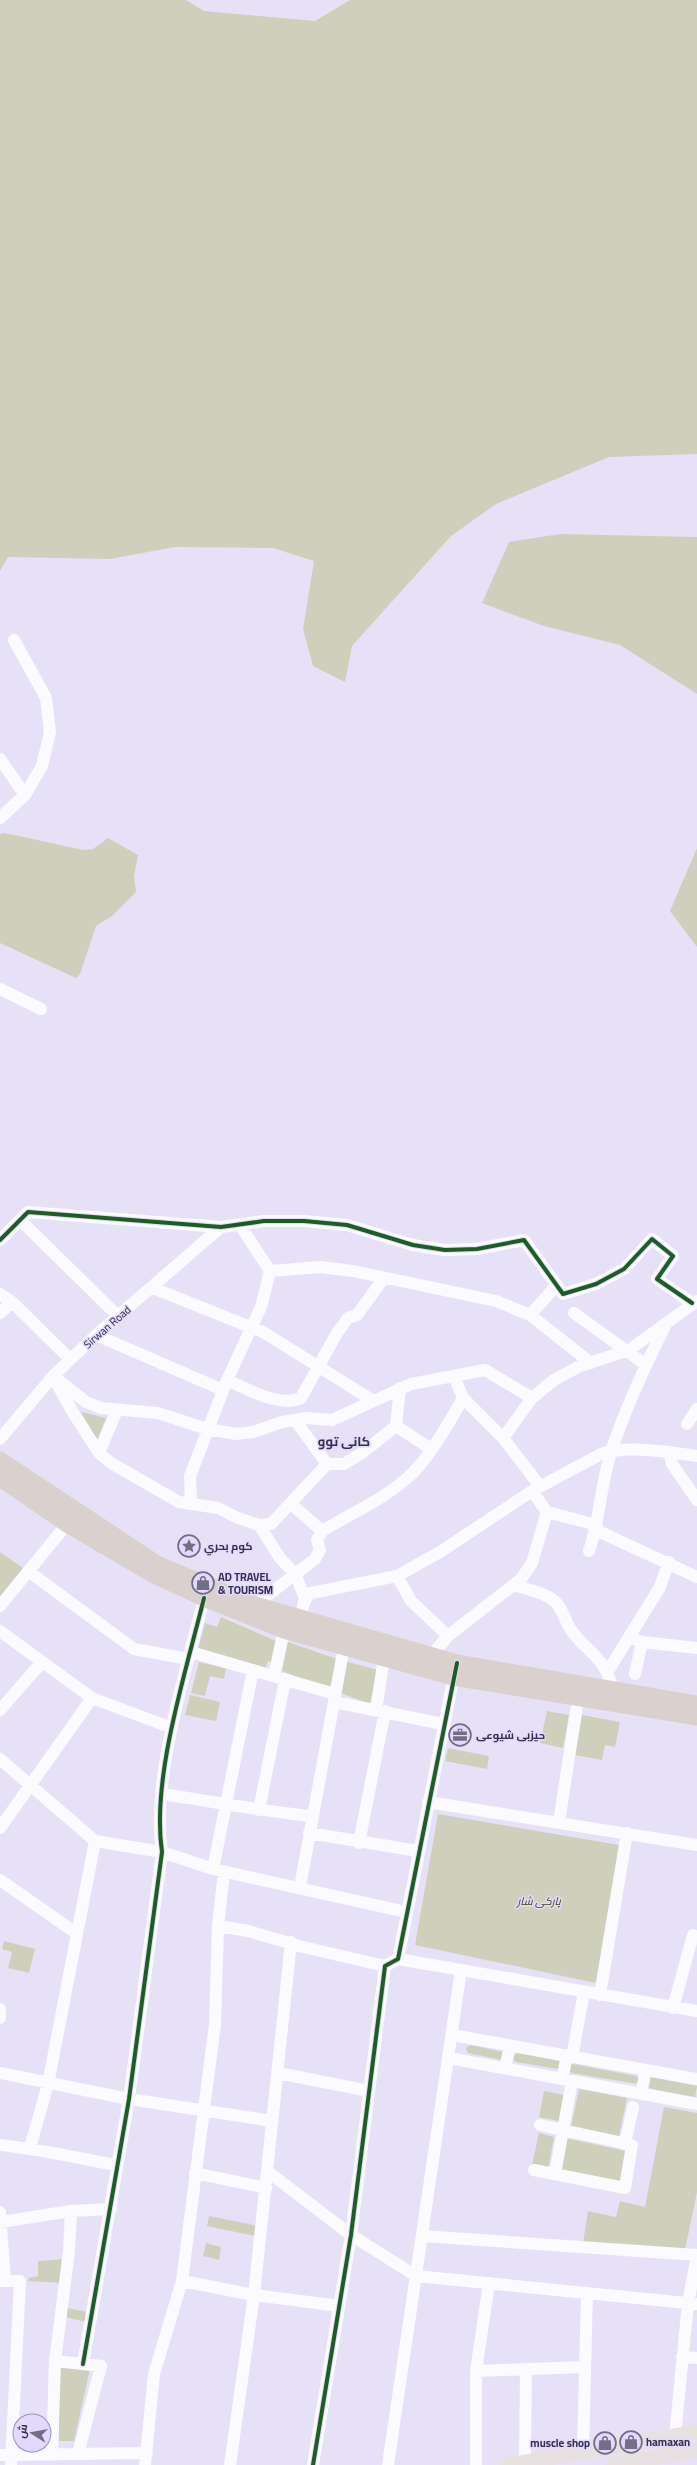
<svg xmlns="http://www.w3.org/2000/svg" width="697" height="2465" font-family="Georgia,Cairo,serif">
<rect width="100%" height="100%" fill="#e7e1f7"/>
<path fill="#ced0bc" d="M0,0H186L204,11L315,21L350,0H697V454L609,457L496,504L451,536L352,646L345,682L313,666L303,629L314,561L273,548L175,547L110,559L8,557L0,571Z
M560,534L697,537V694L620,645L544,626L482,603L509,542Z
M5,833L83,850L93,849L108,838L138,855L134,876L136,892L112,916L96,926L80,974L76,978L0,943V834Z
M697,848V947L670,911Z
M81,1412L106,1418L97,1440Z
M0,1552L23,1568L0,1597Z
M221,1617L278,1642L273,1663L268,1661L265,1669L198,1650L205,1623L217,1627Z
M288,1642L337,1659L378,1670L370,1704L282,1671Z
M199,1662L226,1668L224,1679L210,1676L205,1696L191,1693Z
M190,1695L220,1702L216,1721L185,1715Z
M547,1711L569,1715L563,1748L540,1743Z
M582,1715L620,1722L615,1747L605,1745L602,1760L575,1755Z
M448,1748L489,1756L487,1769L445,1761Z
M438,1814L619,1845L596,1983L415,1945Z
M4,1941L35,1949L29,1973L8,1968L12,1952L2,1949Z
M470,2045L504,2052L502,2060L468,2053L466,2048Z
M518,2053L558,2061L560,2062L559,2069L516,2062L513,2059L514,2055Z
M573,2064L636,2076L639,2078L638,2084L572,2073L569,2071L570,2065Z
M650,2077L697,2086L695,2097L648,2088Z
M579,2089L627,2098L619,2136L571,2127Z
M544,2091L564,2095L559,2121L539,2117Z
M664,2107L697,2113V2192L685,2250L583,2243L588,2211L616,2217L620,2201L645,2207Z
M539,2133L554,2137L548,2169L532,2165Z
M565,2138L626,2151L619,2183L558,2170Z
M209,2216L258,2226L255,2236L207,2226Z
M206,2243L221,2247L219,2260L203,2256Z
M66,2259L62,2283L28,2281L29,2278L38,2276V2261Z
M67,2308L88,2312L86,2322L65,2317Z
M59,2365L90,2369L74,2441H59Z"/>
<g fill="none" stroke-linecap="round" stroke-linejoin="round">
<path stroke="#fbfafe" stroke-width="12" d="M0,759L25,795
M0,818L25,795L42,766L50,732L46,698L14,640
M0,989L41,1009
M20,1220L118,1316
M240,1225L270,1271L320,1267L353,1271L496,1301L530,1315L591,1363
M0,1240L28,1212L221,1227L264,1221H304L347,1225L413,1245L445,1250L477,1249L524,1240L563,1294L596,1284L624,1269L652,1239L673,1256L657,1279L692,1303
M153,1288L263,1332L372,1400
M0,1294L12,1302L70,1359
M0,1313L12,1302
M574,1313L646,1365
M530,1315L555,1287
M96,1335L223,1390
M53,1376L86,1402L101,1408L158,1413L207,1429L236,1434L253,1432L282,1422L306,1418L332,1420L411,1384L485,1370L532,1398
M454,1376L463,1398L503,1438L540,1486
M55,1380L72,1411L99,1453L111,1463L179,1502L218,1508L238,1518L259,1525L280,1558L295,1574L305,1598
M227,1380C248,1389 279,1408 301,1398L337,1333L348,1318L357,1315L384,1278
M295,1420L327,1464
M687,1424L697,1409
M396,1426L431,1449
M503,1438L532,1398L554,1380L580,1366L629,1350L697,1301
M0,1439L53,1376L96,1335L221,1227
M669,1452L672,1464L697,1500
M99,1453L117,1410
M532,1491L547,1512L597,1525
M191,1503L190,1476L227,1380L261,1307L270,1271
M291,1504L322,1531
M259,1525L271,1524L327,1464H344L362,1453L396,1426L400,1388
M596,1530L697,1577
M589,1551C600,1518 601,1482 612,1449C626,1407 645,1366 665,1326
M28,1571L134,1649L189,1659
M397,1576L411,1601L448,1636
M514,1585C525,1589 542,1592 552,1599C563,1607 564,1620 571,1630C590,1656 604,1655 613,1690
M255,1605L315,1559L320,1550L317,1540L322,1531C350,1514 380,1501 405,1480C427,1462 449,1423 463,1398
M0,1606L67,1524
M302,1620C302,1609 302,1601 311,1593L397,1576L440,1552L532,1491L601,1454C627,1445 670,1452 697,1456
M0,1631L92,1698L172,1728
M629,1637L642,1642L697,1648
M191,1652L335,1694
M431,1656L448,1636L521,1579L532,1563L547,1512
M608,1671L660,1587L669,1562
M635,1674L642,1642
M274,1676L284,1630
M334,1702L443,1724
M0,1710L42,1662
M376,1710L384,1658
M0,1759L95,1841L162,1852L213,1869L406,1912
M161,1794C211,1801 261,1811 311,1816
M428,1802L697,1845
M259,1810L285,1680
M559,1822L578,1699
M0,1828L92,1698
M309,1833L418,1851
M359,1843L385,1711
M213,1869L253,1670
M0,1880L76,1933
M300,1887L344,1647
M218,1926L248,1931L303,1947L385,1966
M398,1959L697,2011
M600,1995L627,1833
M673,2008L693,1935
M0,2009V2018
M452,2035L697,2079
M572,2057L584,1992
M449,2058L697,2104
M505,2068L510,2046
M0,2073L129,2099L272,2121
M278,2073L369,2091
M562,2079L567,2056
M641,2094L646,2070
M625,2144L633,2107
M0,2145C39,2149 77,2158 116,2165
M30,2148L48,2084L95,1841
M534,2170L625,2188L632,2145L540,2125
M267,2171L351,2235L416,2276L697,2304
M195,2173L266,2188
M555,2174L572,2081
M0,2212L5,2281
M1,2222L71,2211L111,2209
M422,2236L697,2255
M0,2281H20L11,2465
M182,2281L254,2295L339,2306
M682,2357L697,2358
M55,2361L101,2366L78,2454
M83,2364L129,2099L162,1852C151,1778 186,1672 204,1598
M476,2371L585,2367
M675,2436L688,2303L697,2256
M583,2452L587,2293
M0,2455L147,2453
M52,2455L55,2361L69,2251L71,2211
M525,2462L526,2369
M145,2465L154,2374L182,2281L215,2024L218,1926L224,1872
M230,2465L254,2295L291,1942
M313,2465L351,2235L385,1966L398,1959L455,1670
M388,2465L461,1970
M476,2465V2371L489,2283"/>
<path stroke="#e7e1e1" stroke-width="15" d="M508,2465L697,2432
M613,2465L697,2450"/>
<path stroke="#dad1ce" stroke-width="17" d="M0,1460L157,1564L255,1605L457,1663L697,1704
M0,1478L67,1524L152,1574L204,1598L284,1630L453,1677L697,1717"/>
<g stroke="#e2d9ff" stroke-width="6">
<path id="cycleway" d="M0,1240L28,1212L221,1227L264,1221H304L347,1225L413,1245L445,1250L477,1249L524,1240L563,1294L596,1284L624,1269L652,1239L673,1256L657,1279L692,1303
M83,2364L129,2099L162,1852C151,1778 186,1672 204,1598
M313,2465L351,2235L385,1966L398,1959L457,1663"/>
</g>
<use href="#cycleway" stroke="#1b5e20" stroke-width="4"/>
</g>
<defs>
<g id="sight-ring" transform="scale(1.15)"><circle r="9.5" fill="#e2d9ff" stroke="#746e85" stroke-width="1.5"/><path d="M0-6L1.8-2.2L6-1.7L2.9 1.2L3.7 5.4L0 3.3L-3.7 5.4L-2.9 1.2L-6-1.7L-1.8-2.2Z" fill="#746e85"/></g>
<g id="shop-ring" transform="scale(1.15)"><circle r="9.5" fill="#e2d9ff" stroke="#746e85" stroke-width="1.5"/><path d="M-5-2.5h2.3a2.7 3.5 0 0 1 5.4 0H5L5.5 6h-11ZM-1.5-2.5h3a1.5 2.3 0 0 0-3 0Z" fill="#746e85"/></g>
<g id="office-ring" transform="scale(1.15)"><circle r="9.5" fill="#e2d9ff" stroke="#746e85" stroke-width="1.5"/><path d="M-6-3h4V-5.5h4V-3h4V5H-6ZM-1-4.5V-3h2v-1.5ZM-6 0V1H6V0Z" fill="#746e85"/></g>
</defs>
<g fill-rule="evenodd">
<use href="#sight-ring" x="189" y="1546"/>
<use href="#shop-ring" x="203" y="1583"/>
<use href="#office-ring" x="460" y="1735"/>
<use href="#shop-ring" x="631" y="2442"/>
<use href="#shop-ring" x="605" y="2443"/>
</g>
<g text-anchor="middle" stroke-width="3" stroke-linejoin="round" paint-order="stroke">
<g font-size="11" fill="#363048" stroke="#e2d9ff">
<text transform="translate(107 1327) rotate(-41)" y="4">Sirwan Road</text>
</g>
<g font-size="11" font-weight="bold" fill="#363048" stroke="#e2d9ff" text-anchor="start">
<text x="204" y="1550">کوم بحري</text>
<text x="218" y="1581">AD TRAVEL<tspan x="218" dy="13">&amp; TOURISM</tspan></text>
<text x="476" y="1739">حیزبی شیوعی</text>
<text x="646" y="2446">hamaxan</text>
<text x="590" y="2447" text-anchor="end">muscle shop</text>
</g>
<g font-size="11" font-style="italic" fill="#414715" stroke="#e2d9ff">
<text x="539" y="1905">پاركى شار</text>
</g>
<g font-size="13" font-weight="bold" fill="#363048" stroke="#e2d9ff">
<text x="344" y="1446">کانی توو</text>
</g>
</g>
<g transform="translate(32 2433) rotate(281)"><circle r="19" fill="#e2d9ff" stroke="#9d95b6"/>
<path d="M0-3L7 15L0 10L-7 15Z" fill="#746e85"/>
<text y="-6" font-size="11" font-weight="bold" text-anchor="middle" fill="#363048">ش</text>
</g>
</svg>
